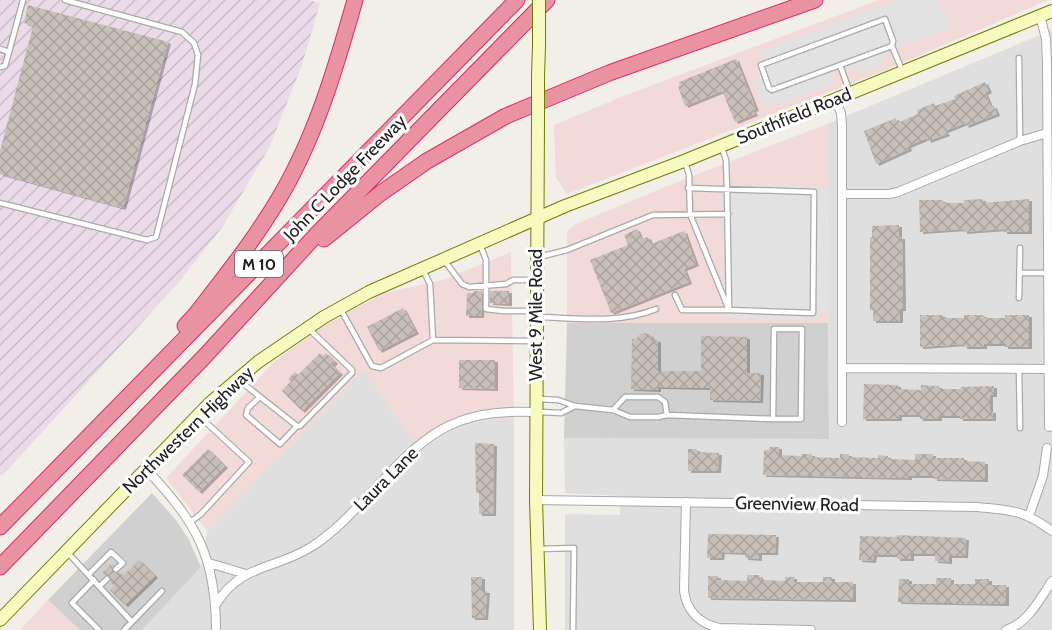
<svg xmlns="http://www.w3.org/2000/svg" width="1052" height="630" font-family="Cabin,sans-serif">
<defs>
<pattern id="industrial-furrows" width="10" height="10" patternUnits="userSpaceOnUse" patternTransform="scale(1.5)"><rect width="10" height="10" fill="#ebdbe8"/><path d="M-1 1l2-2M0 10L10 0M9 11l2-2" fill="none" stroke="#c9bcc7"/></pattern>
<pattern id="building-cross-hatch" width="8" height="8" patternUnits="userSpaceOnUse" patternTransform="scale(1.5)"><rect width="8" height="8" fill="#c7bfb8"/><path d="M0 0l8 8M0 8l8-8" fill="none" stroke="#aba49e"/></pattern>
<filter id="shadow"><feDropShadow dx="3" dy="2" stdDeviation="0" flood-color="#0004"/></filter>
</defs>
<rect width="100%" height="100%" fill="#f2efe9"/>
<path fill="#e0dfdf" d="M1052,30V630H565V514L620,515V496L565,493L564,438L829,439L827,124Z
M364,370L421,450L444,434L462,425L491,419H514V630H142L201,567L207,531Z"/>
<path fill="#f2dad9" d="M879,0H1048L881,72L567,194L556,178L554,125L621,97Z
M827,124L828,323H567V231L576,224L682,180Z
M511,252L514,419H491L462,425L444,434L421,450L364,370L207,531L166,478L276,360L328,323L385,293L443,280Z
M48,600L80,630H20Z"/>
<path fill="url(#industrial-furrows)" d="M0,0H308L320,3L302,65L270,146L223,226L179,282L3,475H0Z"/>
<path fill="#d0d0d0" d="M567,323H828L829,439L564,438Z
M152,493L176,520L189,540L201,567L142,630H80L48,600Z"/>
<path fill="#e2e2e2" d="M897,0H938L950,28L883,55L884,64L857,74L852,67L831,75L833,84L775,105L771,103L763,106L752,81L760,77L758,67L764,64L759,51Z
M722,184L827,187V312H818L817,320L723,318Z"/>
<path fill="url(#building-cross-hatch)" filter="url(#shadow)" d="M28,5L168,42L123,208L0,174V151L33,26L24,23Z
M736,59L756,109L753,110L755,114L735,122L722,91L685,106L678,86L680,85L679,82Z
M985,82L989,91L985,93L991,107L994,106L997,114L966,126L965,123L945,131L947,134L928,141L927,138L908,146L909,149L876,164L864,131L896,118L897,123L918,114L917,110L934,103L935,106L955,99L954,96Z
M983,199V203L1029,199V232H1004V229L964,232V229L920,232L919,200H943V203H964V200Z
M899,225V237H902L903,309H900V321H873V310H870V237H872V226Z
M637,229L641,239L648,237L651,244L684,231L696,264L684,269L689,282L611,313L590,260L628,245L624,235Z
M473,291H482L481,316H466L467,293H474Z
M490,291H509V304L490,303Z
M403,308L416,332L379,351L367,327Z
M920,315H943V318H964V315H984V318H1005V315H1029V347H1005V344H984V347H964V344L920,347Z
M646,333L650,335L653,340H658V371H701V336L747,337V373H761L760,401L710,400V388L658,387V390L631,389L632,339H636L640,334Z
M320,353L323,356L326,353L335,362L332,365L340,373L302,411L282,391L291,381L288,379L295,372L298,375Z
M459,360H495V389L459,388Z
M864,384L898,385V389L921,390V385L939,386V389H961L960,387L994,386V395H990V411H993V419H960V416H939V419H920L919,415H899V419H863Z
M475,443L494,444L493,514H479V493H476Z
M769,447H779V455L802,456V454H812V457L840,458V454H849V457L878,458V455L888,456V459L915,460V454H933V458H964V461L985,462V480L934,479V476H909V478L763,475L764,450H769Z
M208,449L225,466L199,492L182,475Z
M688,449H697V452L719,453L718,471H688Z
M708,534L776,535L775,553H759V559L745,558V553L722,552L721,558H707Z
M897,535L966,538L965,556H949V562L935,561V554H911V559H897V555H874L873,561L859,560L860,536L897,537Z
M139,560L155,576L125,605L110,590L114,586L110,582L111,576L102,573L111,564L113,572H119L123,576Z
M747,575H759L762,580L785,581V577H794V582H823V577H832V582H853V600L708,598V576H718V580L747,581Z
M471,577H482V591H487L485,618H472Z
M936,578H951V584H975V579H989V585H1006V604L898,602L899,579H909V584H936Z"/>
<g fill="none" stroke-linecap="round" stroke-linejoin="round">
<g stroke="#a9a9a9" stroke-width="7">
<path id="lane" d="M892,46L893,41L885,19L761,65L769,88L772,90L892,46L902,70
M0,49L9,52L5,66L0,67
M9,52L23,0
M1019,58L1020,141
M840,65L850,93
M685,162L689,175L690,214L729,310L813,313L814,192L688,188
M0,203L147,240L156,237L195,84L198,55L194,43L182,32L65,0
M480,244L486,260V309L503,311H536
M539,257L567,250L653,215L728,214
M444,260L462,284L469,287L506,284L513,280H536
M423,270L430,284L433,340
M1020,273H1049
M675,295L682,310H729L727,190L726,160L722,148
M1019,298L1020,248
M341,310L372,366L381,368L433,340L535,341
M539,317C576,318 620,324 656,309
M1019,369L1020,428
M240,381L297,426H300L352,373V370L309,329
M260,397L248,408L246,415L280,444L297,426
M575,406L613,410L630,417H658L667,415L773,419L774,329H802L801,419H773
M613,410L625,397H658L665,402L667,415
M539,412L561,413L575,406L558,400L539,399
M189,523L201,514L249,462L199,416
M539,549L574,548L573,630
M68,553L132,622L162,591
M89,574L111,552L123,563L116,569
M94,580L72,603L99,630
M100,586L107,579
M124,630L132,622"/>
</g>
<g stroke="#a9a9a9" stroke-width="10">
<path id="street" d="M1040,15L1046,39L1047,62L1049,427
M835,99L841,113L842,126V422
M842,194H889L898,192L1020,141L1047,133
M842,368L1049,369
M146,469C196,522 216,556 216,630
M536,500L977,507C1012,510 1023,510 1052,531
M686,502L684,591C687,612 699,623 719,628L811,630
M1029,516L1043,476L1047,448
M209,563L246,574
M216,604C242,563 275,570 311,547C332,534 349,516 365,499C422,438 448,408 536,412
M1006,630C1028,623 1040,599 1052,581"/>
</g>
<g stroke="#707d05" stroke-width="14">
<path id="secondary" d="M538,76L539,46
M538,119L536,500L540,630
M0,620L210,403L258,362L324,317L369,292L565,206L684,161L1052,11"/>
</g>
<g stroke="#dc2a67" stroke-width="17">
<path id="highway" d="M324,239L381,193L427,161L506,116L609,73L815,0
M185,326L196,314C226,275 256,238 281,195C316,135 336,67 355,0
M0,527L517,0
M0,567L204,357L317,234L547,0"/>
</g>
<use href="#lane" stroke="#fff" stroke-width="4.5"/>
<use href="#street" stroke="#fff" stroke-width="8"/>
<use href="#secondary" stroke="#f7fabf" stroke-width="12"/>
<use href="#highway" stroke="#e892a2" stroke-width="15"/>
<g stroke="#707d05" stroke-width="14" stroke-linecap="butt">
<path id="secondary-bridge" d="M539,46V0
M538,119V76"/>
</g>
<use href="#secondary-bridge" stroke="#f7fabf" stroke-width="12"/>
</g>
<g text-anchor="middle" stroke-width="6" stroke-linejoin="round" paint-order="stroke">
<rect fill="#fff" stroke="#646464" stroke-width="1.5" x="235" y="251" width="48" height="26" rx="4.5"/>
<g font-size="16" font-weight="bold" fill="#222">
<text x="259" y="270">M 10</text>
</g>
<g font-size="18" fill="#222" stroke="#fff">
<text transform="translate(794 116) rotate(-22)" y="6">Southfield Road</text>
<text transform="translate(345 178) rotate(-46)" y="6">John C Lodge Freeway</text>
<text transform="translate(536 315) rotate(-90)" y="6">West 9 Mile Road</text>
<text transform="translate(188 430) rotate(-44)" y="6">Northwestern Highway</text>
<text transform="translate(386 479) rotate(-45)" y="6">Laura Lane</text>
<text transform="translate(797 504) rotate(1)" y="6">Greenview Road</text>
</g>
</g>
</svg>
